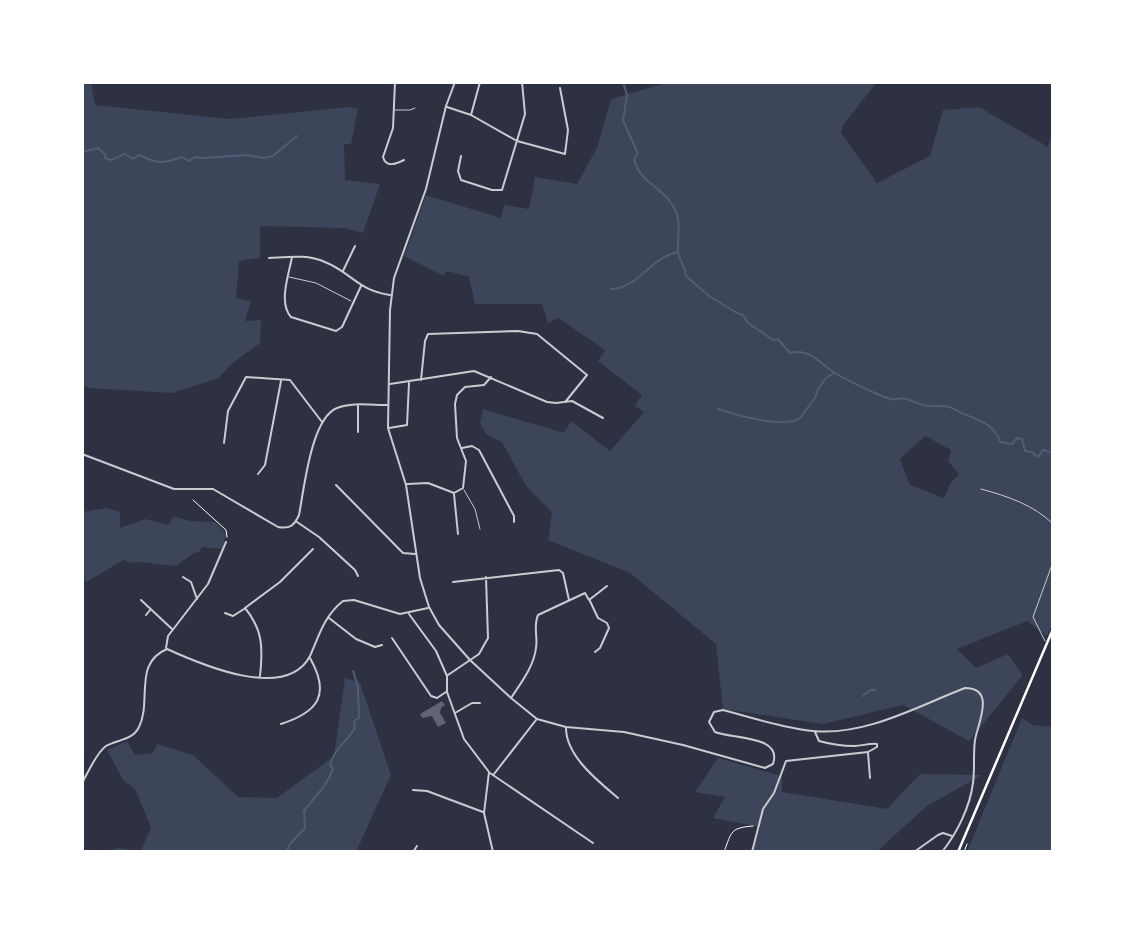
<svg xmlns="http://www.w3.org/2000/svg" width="1135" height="934" font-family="'Noto Serif',serif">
<rect width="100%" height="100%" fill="#2d3142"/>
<path fill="#3c4559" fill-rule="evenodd" d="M82,82H91L95,105L230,119L350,107L358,109L351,144H344L345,180L380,184L363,233L344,228L260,226V258L239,261L236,298L251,301L245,321L261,320L260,343L230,365L219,378L172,393L89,388L82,385Z
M669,82H877L844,124L841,133L877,183L930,156L943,110L979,107L1048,147L1053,129V622L1047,636L1027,621L957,649L976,668L1008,654L1023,675L969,741L903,705L823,724L723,709L716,644L630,573L548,540L552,512L526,486L502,442L486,434L480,423L483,409L564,433L571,421L610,451L644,412L635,406L642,395L598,361L605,350L558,318L548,323L542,304H475L469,277L447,271L444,276L404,256L426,195L501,218L504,205L529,209L535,177L577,184L597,148L611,99ZM925,436L951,450L948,461L959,474L950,484L944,498L910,485L900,459Z
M107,508L120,512V528L145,519L168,525L174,516L190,521L215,522L226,534L222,549L202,547L199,552L194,553L176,566L138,562L132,563L124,560L86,582L82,574V512Z
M345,678L360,683L391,775L356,852H99L118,848L141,851L151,827L135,789L123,780L107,750L127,741L135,755L153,753L157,744L193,755L238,797L277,798L334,756Z
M1022,718L1032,725L1053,727V852H967Z
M718,758L782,776V792L887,809L920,774L982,775L927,806L876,852H753L760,827L713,818L725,797L695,792Z"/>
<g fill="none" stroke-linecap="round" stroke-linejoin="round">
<path stroke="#4f5d75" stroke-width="2" d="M623,82L627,95L623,120L638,154L634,159C640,183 658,184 671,203C683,219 677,232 678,250C678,259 685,266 686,276L709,296L737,313L743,315L748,323L773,340L778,339L790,353C808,348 818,361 832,371C842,378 879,396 891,399C896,400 902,397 907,399C913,401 921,405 928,406C935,407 942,405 949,407C955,408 958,412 964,414C979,420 995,425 1000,442L1012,444L1017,438L1022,439L1025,451L1032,452L1038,457L1043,450L1051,452
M82,152L98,148L106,155L105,158L111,160L125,154L133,159L139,155C158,164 162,164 182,157L189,161L195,157L202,158L247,155L263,158L273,156L297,136
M611,289C632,289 645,269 661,259C666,255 672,254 678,252
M718,409C736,415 784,429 800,418L815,398L818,389L826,378L834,373
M863,696L870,690H875
M287,852L289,845L305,828L304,811C314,797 328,786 333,768L330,765C333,751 347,741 355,728L354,721L359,718L358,687L353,671
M1046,852L1053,850"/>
</g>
<path fill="#626471" d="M442,701L445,705L441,708L440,713L446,723L438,727L432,716L422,718L420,714Z"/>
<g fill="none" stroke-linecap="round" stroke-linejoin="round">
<path stroke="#fff" stroke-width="1" d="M193,500L226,530L227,537
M724,852C732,831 730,828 753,826
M964,852L967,844"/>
<path stroke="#caccd0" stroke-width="1" d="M395,110H410L415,108
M289,277L316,283L351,301
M981,489C1007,496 1034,505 1053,524
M464,490L475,509L480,529
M1045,641L1033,617L1053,562"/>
<path stroke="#caccd0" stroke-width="2" d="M395,82L393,128L383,157C386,168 396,164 404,160
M447,107L471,115L517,141L565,154L568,130L560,88
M471,115L480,82
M461,156L458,171L461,180L492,190H502L525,114L522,82
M292,257C289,274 278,303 291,317L336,331L342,327L361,286
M269,258C288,257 308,254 325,262C352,273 357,290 390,295
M343,271L355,246
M421,380L425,341L428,334L518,331L537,334L587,375L566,401
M390,384L474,371L547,402L556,403L572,401L603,418
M389,428L407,425L409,383
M358,432V406
M224,443L228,411L246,377L290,380L322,422
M462,448L472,446L479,450L514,516V522
M82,454L174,489H213L278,527C290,529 294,526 299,515C304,490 311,418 337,408C351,402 372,405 387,405
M258,474L265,465L281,381
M407,484L428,483L454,493L463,488L466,461L457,438L455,404L457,395L465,387L484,385L491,377
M336,485L403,553L415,554
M454,494L458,534
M297,522L319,537L355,570L358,576
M183,577L191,582L197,599
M453,582L559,570L563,573L569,600
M141,600L172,629
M590,601L598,618L607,623L609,628L600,648L595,652
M225,613L233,616L244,609
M409,614L436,651L447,676V692L464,739L489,772L484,813L493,852
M146,615L150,610
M329,618L356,639L375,647L382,645
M392,638L431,696L437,698L446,692
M166,648L168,636L208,584L226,542
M448,675L479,654L488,638L486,577
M260,676C263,648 263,630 245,608L280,582L313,549
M511,698C521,683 534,666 536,648C538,636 533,627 538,615L585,593L589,600L607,586
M455,713L472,703H480
M281,724C318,712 331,695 310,658
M566,728C566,756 598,781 618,798
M868,753L870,778
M490,773L593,843
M494,774L536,720
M82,783C88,773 96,753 106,746C118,739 132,741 139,727C152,701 133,663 167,649C200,664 286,702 310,656C319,636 324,616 343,601L354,600L400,614L428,608
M413,790L427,791L483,812
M413,852L417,846
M752,852L763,809L774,793L786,761L868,752L877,747V744C869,743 862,746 854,746C843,746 830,744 819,741L815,732
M914,852L938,835L943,833L952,836"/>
<path stroke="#caccd0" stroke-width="2" d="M455,82L446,106L426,189L394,278L390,310L388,428L406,485L420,578L429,607L439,625L470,660L511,698L537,719L566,727L624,732L683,745L765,768L773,764C783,735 732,739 715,732L709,722L714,712L723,710C753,718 783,728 813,731C866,736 918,706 965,688C996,688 978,723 975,740C973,754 975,769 973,783C970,807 957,833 942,852"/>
<path stroke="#fff" stroke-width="2.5" d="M958,852L1053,629"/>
</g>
<rect width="1135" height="934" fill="none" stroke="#ffffff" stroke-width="168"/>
</svg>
